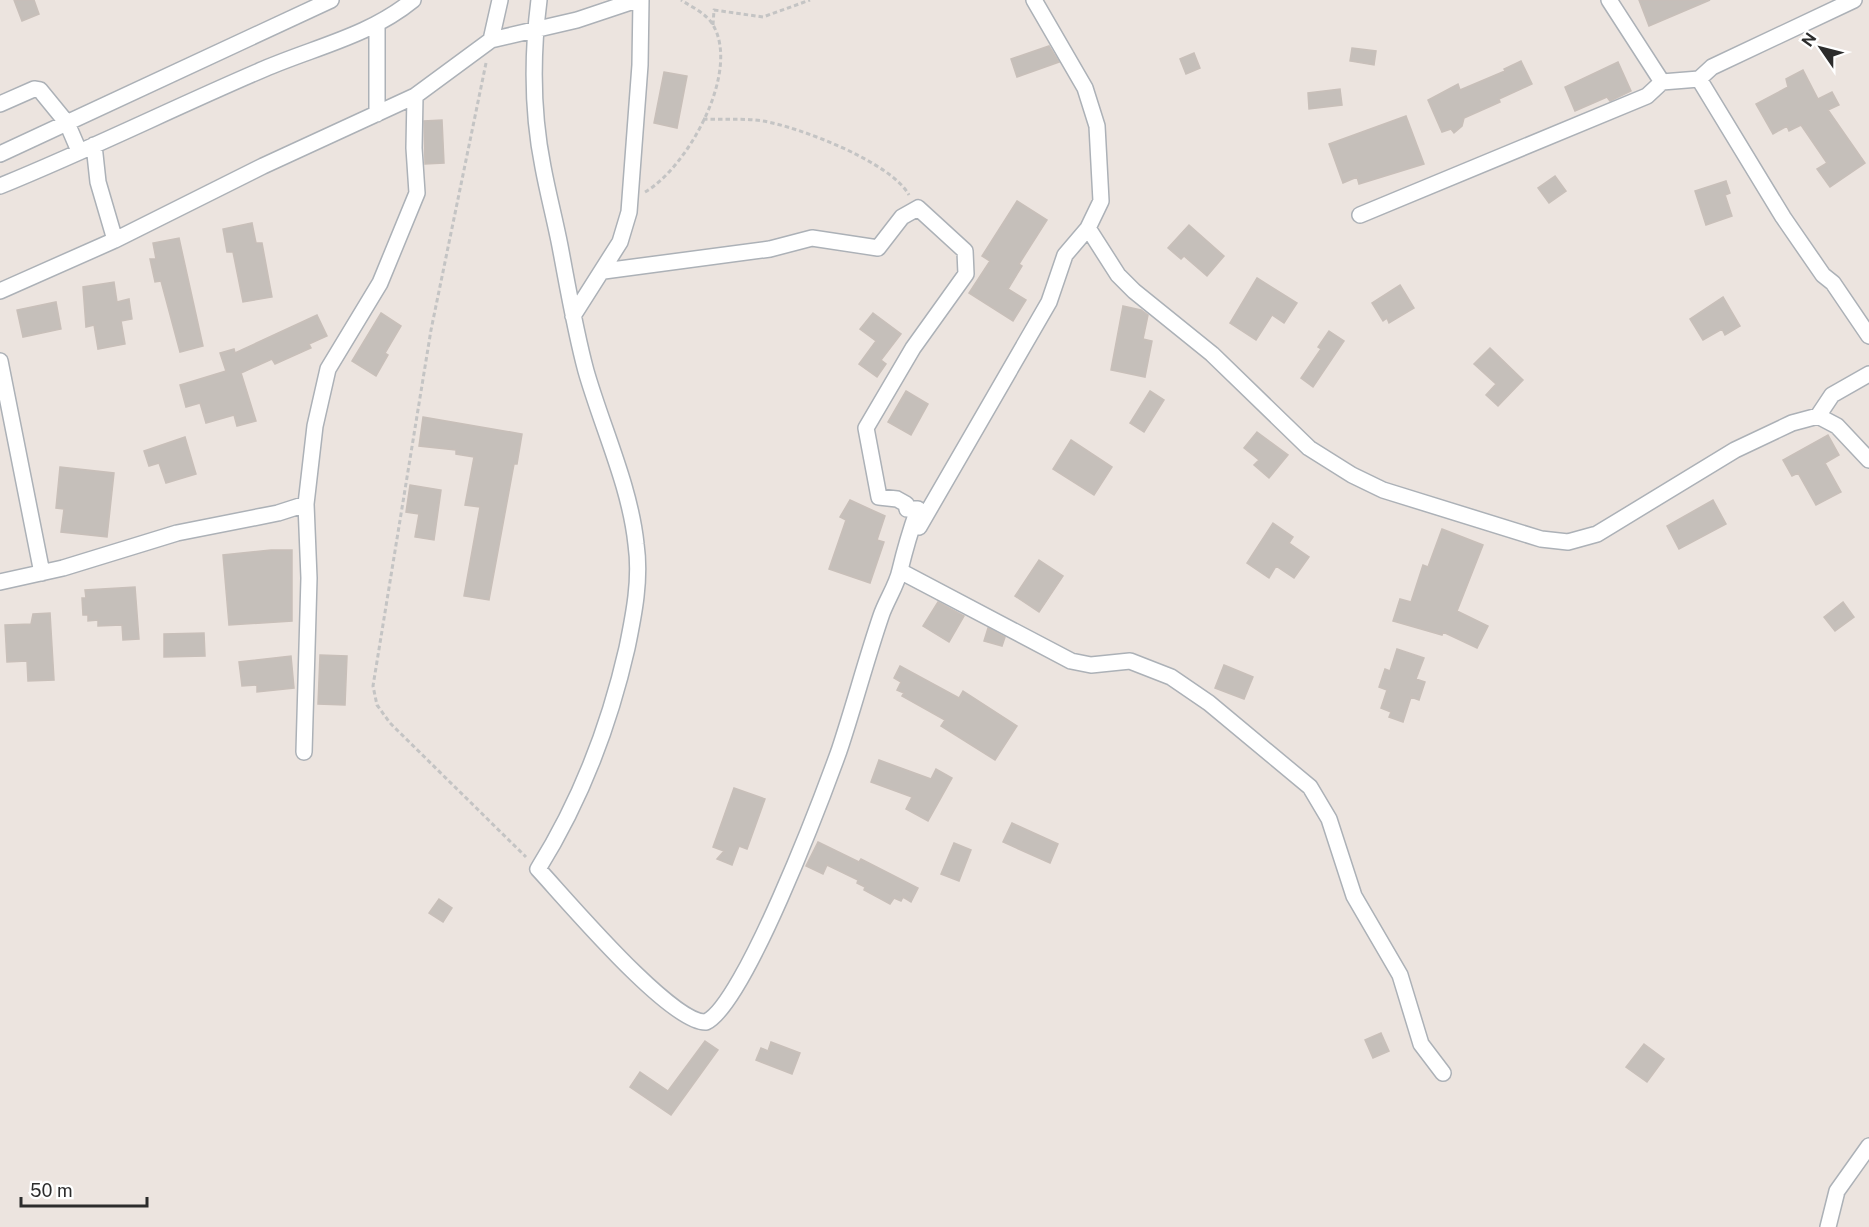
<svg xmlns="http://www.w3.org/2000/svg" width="1869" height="1227" font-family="'Public Sans',sans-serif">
<rect width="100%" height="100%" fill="#ece4df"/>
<path fill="#c5bfba" stroke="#c8bfb9" stroke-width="1.5" d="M14,0H34L39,14L22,21Z
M1639,0H1710L1649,26Z
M1049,46L1059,62L1017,77L1011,59Z
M1352,48L1376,51L1374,65L1350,61Z
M1194,53L1200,68L1186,74L1180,59Z
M1521,61L1532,84L1499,99L1500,102L1464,118L1462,126L1454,133L1451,129L1442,132L1428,100L1458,84L1460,90L1505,71L1504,69Z
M1618,62L1631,91L1610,101L1607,97L1575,111L1565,87Z
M1803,70L1818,99L1832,92L1839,105L1828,110L1865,163L1830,187L1817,169L1827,163L1801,125L1789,131L1787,126L1773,134L1756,104L1788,87L1786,79Z
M664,72L687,76L677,128L654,123Z
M1340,89L1342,105L1309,109L1308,93Z
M1406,116L1424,164L1359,184L1357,177L1343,183L1329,144Z
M442,120L444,163L425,164L424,121Z
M1555,176L1566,191L1549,203L1538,188Z
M1726,181L1730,193L1725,195L1732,216L1706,225L1695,191Z
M1017,201L1047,220L1019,264L1022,266L1008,289L1026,300L1013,321L969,293L990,261L982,256Z
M252,223L256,243H262L272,297L243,302L233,252H227L223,229Z
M1189,225L1224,256L1207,276L1184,256L1181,259L1168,248Z
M179,238L203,346L180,352L161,281L155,282L150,259H156L153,243Z
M1257,278L1297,303L1284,323L1272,315L1256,340L1230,323Z
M114,282L117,302L129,299L132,319L121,321L125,344L98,349L94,325L86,327L83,287Z
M1400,285L1414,308L1389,323L1387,318L1383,321L1372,303Z
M1723,297L1740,326L1725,335L1722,329L1703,340L1690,319Z
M56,302L61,329L23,337L17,310Z
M1123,306L1141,310L1148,315L1143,339L1152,341L1145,377L1111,370Z
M381,313L401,326L385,353L388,355L376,376L352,361Z
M873,313L901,334L881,360L886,364L877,377L859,364L876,341L860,329Z
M317,315L327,336L309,344L311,348L275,364L272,359L241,373L256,421L237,426L234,415L206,423L200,403L186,407L180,385L226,371L220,353L234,349L235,353Z
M1329,331L1344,341L1313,387L1301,378L1321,349L1318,347Z
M1490,348L1523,380L1498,406L1486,395L1496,384L1474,364Z
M906,391L928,404L911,435L888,422Z
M1150,391L1164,400L1144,432L1130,423Z
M423,417L522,434L517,464H514L489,600L464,596L480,507L465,505L474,457L456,454V450L419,446Z
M1257,432L1288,455L1269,478L1254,465L1259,460L1244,448Z
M1828,435L1839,455L1825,463L1841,492L1816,505L1798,473L1792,476L1783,460Z
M185,437L196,474L166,483L159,463L149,466L144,451Z
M1071,440L1112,467L1094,495L1053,469Z
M60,467L114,473L107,537L61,532L64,509L56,508Z
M410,485L441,490L434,540L415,537L419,514L406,512Z
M850,500L885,516L877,540L884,542L870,583L829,569L846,520L840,517Z
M1713,500L1726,524L1679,549L1667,526Z
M1273,523L1293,537L1289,543L1309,557L1294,578L1276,566L1269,578L1247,563Z
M1442,529L1483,545L1457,611L1488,626L1477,648L1443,632L1442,635L1393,621L1400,599L1411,602L1423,565L1428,567Z
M271,550H292V621L229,625L223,555Z
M1039,560L1063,576L1039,612L1015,596Z
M135,587L139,639L123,640L122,625L98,626V620L88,621V615H83L82,598H86L85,590Z
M938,602L964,616L949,642L923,626Z
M1843,602L1854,617L1835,631L1824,617Z
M50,613L54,680L28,681L27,661L7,662L5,625L31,624L33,614Z
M988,628L1005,637L1002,646L984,641Z
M204,633L205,656L164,657V634Z
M1397,649L1424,658L1416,679L1425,682L1419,700L1411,697L1403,722L1389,717L1391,712L1381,708L1387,690L1379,687L1385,669L1390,671Z
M320,655L347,656L345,705L318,704Z
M291,656L294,688L257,692V685L242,686L239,662Z
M1224,665L1253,677L1244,699L1215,688Z
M900,666L959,698L963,691L1017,726L995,760L941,726L945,720L902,696L904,693L897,690L901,682L894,678Z
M879,760L931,779L936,769L952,778L928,821L906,809L912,797L871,782Z
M734,788L765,799L747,849L739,846L732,865L717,859L724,851L713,847Z
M1012,823L1058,844L1050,863L1003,842Z
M818,842L859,862L861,859L918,888L911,902L903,897L901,901L894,898L890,904L864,890L865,887L857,883L858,880L827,865L823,874L806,866Z
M954,843L971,850L959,881L941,874Z
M439,899L452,908L443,922L429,913Z
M1381,1033L1389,1051L1373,1058L1365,1040Z
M705,1041L718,1050L671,1115L630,1087L640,1072L668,1091Z
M771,1042L800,1053L792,1074L756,1060L761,1048L768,1051Z
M1644,1044L1664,1059L1647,1082L1626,1067Z"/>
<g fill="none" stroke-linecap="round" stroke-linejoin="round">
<g stroke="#acb1b7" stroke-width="18">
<path id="minor" d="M539,0C532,55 532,112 543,167C548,194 555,220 560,246C568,288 575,330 586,371C602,427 630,486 636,544C641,579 634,614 627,648C609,727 581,800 538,869C566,899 671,1024 706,1022C744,1005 822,798 839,751C854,706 866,660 881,616C886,601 897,585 900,570C905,549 911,529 918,509H907L906,504L897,499L879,497L866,428L913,348L966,274L965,251L918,208L902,217L878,248L812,238L770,249L604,271
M1609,0L1662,82
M377,25V114
M491,40L500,0
M1699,79L1783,217L1823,275L1833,283L1869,336
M0,104L34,89L40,90L67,123L79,151
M94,145L98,182L115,240L263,166L415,96L491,40L577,20L637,0
M0,154L331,0
M0,186C89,150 175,107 264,69C315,47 369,36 413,0
M1360,215L1647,96L1662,82L1699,79L1712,67L1854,0
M1088,228L1118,275L1134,291L1212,354L1309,448L1352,475L1383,490L1541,539L1568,542L1597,534L1735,450L1792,423L1818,416L1837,426L1869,460
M0,291L115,240
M573,316L620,242L629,212L640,65L641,0
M0,361L42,573
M1818,416L1832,395L1869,374
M919,527L1049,302L1065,255L1088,228L1101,201L1097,126L1085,88L1034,0
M900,571L1071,661L1091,665L1130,661L1171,677L1209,703L1310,787L1329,819L1354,896L1400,975L1421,1044L1443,1073
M0,582L63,568L177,533L278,513L306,504
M304,752L309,578L306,504L315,426L328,369L380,283L417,193L414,148L415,96
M1828,1227L1837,1191L1869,1146"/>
</g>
<path stroke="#c4c4c4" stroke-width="3" stroke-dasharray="4.5 3" stroke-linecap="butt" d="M713,25L714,10L763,17L810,0
M486,63L431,330L373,686L377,705L390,723L526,857
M703,119C723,120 743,118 763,121C799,127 891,162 909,195
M645,192C687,168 741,72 713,25C707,14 692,7 681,0"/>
<use href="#minor" stroke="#fff" stroke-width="15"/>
</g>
<g transform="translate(1821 48) rotate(305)" stroke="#ffffff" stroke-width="4.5" paint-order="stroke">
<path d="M0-4.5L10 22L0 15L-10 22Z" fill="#2c2c2c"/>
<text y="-9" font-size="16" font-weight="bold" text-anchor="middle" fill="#2c2c2c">N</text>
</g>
<path d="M21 1197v9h126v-9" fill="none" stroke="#2c2c2c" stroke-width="3"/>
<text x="30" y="1197" font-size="18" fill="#2c2c2c" stroke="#ffffff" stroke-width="4.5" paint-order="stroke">50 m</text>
</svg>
